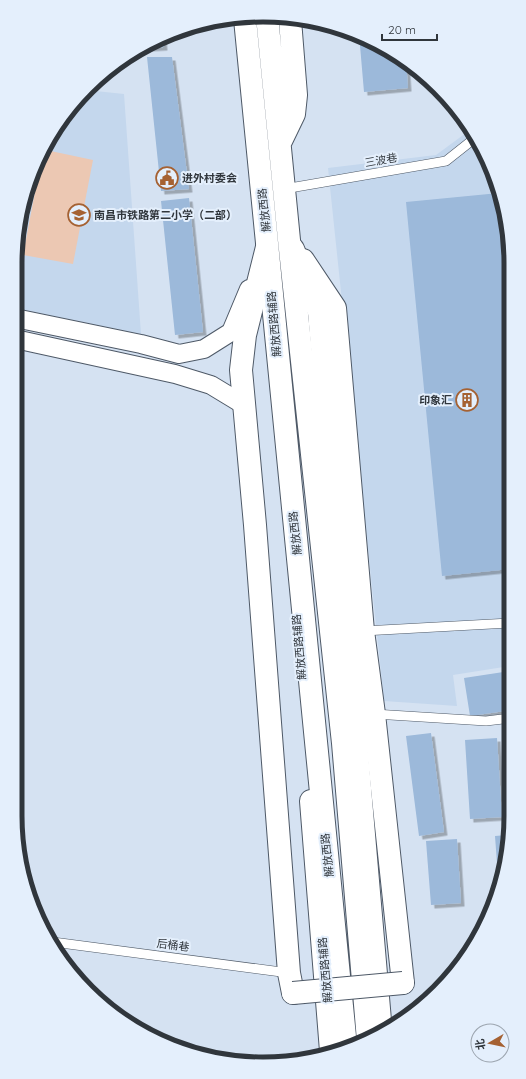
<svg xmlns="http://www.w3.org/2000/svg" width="526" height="1079" font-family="Quicksand,'Noto Sans SC',sans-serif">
<defs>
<filter id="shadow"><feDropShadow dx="3.5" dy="3.5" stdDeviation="0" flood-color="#0004"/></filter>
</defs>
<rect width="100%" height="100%" fill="#d5e2f2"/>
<path fill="#c4d7ed" d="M86,90L124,94L141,334L15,308V263L34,168Z
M470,130L492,168L509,230L510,666L453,675L457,706L384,701L328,168L436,155Z"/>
<path fill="#ecc8b3" d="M46,150L93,160L73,264L23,255L42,155Z"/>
<path fill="#9cb9da" filter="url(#shadow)" d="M359,34L406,61L408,88L364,92Z
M163,37L164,47L147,48Z
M147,57H172L189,189L161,191Z
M499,193L509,230L510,569L442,576L406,202Z
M189,198L203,332L175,335L161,201Z
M510,671L511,710L470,716L464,678Z
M431,733L444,832L419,836L406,736Z
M497,738L502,817L470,819L465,740Z
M507,835L499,877H498L495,836Z
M457,839L461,903L431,905L426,841Z
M176,1043H185V1047Z"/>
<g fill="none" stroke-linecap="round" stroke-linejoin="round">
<g stroke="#4e5967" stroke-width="10">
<path id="service" d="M284,189L446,161L475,138
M363,631L510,623
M374,714L486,721L511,718
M53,942L289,973"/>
</g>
<g stroke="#4e5967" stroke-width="20">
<path id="minor" d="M15,318L141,344L179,354L204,349L231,332L249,289
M15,339L175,374L211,385L244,405"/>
</g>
<g stroke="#4e5967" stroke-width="24">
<path id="tertiary" d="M267,247L245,335L241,370L255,525L289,973L293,993
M303,260L335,308L363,631L374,714L403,983"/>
</g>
<g stroke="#4e5967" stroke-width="24">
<path id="secondary" d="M293,249L319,312L381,1032
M311,801L331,1051"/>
</g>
<g stroke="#4e5967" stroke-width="24">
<path id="primary" d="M267,16L289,240L343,743L368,1040
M245,19L346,1047
M280,143L294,114L296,95L290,20"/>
</g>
<use href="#service" stroke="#fff" stroke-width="9"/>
<use href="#minor" stroke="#fff" stroke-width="18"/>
<use href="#tertiary" stroke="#fff" stroke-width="22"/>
<use href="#secondary" stroke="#fff" stroke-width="22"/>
<use href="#primary" stroke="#fff" stroke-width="22"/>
<g stroke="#4e5967" stroke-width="24" stroke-linecap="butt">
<path id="tertiary-bridge" d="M293,993L403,983"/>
</g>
<use href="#tertiary-bridge" stroke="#fff" stroke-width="22"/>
</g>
<defs>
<g id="civic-ring" transform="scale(1.15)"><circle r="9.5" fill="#e4effc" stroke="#a56132" stroke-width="1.5"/><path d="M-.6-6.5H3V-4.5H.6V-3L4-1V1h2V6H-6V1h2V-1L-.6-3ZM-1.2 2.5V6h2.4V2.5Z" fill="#a56132"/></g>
<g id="school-ring" transform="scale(1.15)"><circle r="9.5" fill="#e4effc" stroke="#a56132" stroke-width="1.5"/><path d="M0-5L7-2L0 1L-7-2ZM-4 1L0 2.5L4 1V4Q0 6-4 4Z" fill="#a56132"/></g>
<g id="building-ring" transform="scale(1.15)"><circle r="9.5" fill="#e4effc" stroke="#a56132" stroke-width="1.5"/><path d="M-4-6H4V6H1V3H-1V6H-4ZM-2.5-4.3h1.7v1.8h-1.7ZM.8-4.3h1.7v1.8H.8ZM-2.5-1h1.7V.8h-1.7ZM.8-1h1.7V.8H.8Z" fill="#a56132"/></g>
</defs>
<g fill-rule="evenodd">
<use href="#civic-ring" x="167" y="178"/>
<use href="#school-ring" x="79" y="215"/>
<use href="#building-ring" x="467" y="400"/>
</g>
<g text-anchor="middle" stroke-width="4" stroke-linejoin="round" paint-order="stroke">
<g font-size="11" fill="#30363c" stroke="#e4effc">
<text transform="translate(381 160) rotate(-10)" y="4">三波巷</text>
<text transform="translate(264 210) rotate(-96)" y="4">解放西路</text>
<text transform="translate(274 324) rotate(-95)" y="4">解放西路辅路</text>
<text transform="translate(295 533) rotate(-96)" y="4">解放西路</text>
<text transform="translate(299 647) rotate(-95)" y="4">解放西路辅路</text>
<text transform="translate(327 855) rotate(-96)" y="4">解放西路</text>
<text transform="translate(173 945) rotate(7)" y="4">后桶巷</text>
<text transform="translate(325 970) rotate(-95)" y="4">解放西路辅路</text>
</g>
<g font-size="11" font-weight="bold" fill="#30363c" stroke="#e4effc" text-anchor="start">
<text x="182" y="182">进外村委会</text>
<text x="94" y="219">南昌市铁路第二小学（二部）</text>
<text x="452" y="404" text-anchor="end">印象汇</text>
</g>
</g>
<path d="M0 0H526V1079H0ZM263 22H263A241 241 0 0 1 504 263V816A241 241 0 0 1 263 1057H263A241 241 0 0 1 22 816V263A241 241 0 0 1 263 22Z" fill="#e4effc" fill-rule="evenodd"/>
<path fill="none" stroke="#30363c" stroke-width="5" d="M263 22H263A241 241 0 0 1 504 263V816A241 241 0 0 1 263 1057H263A241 241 0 0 1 22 816V263A241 241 0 0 1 263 22Z"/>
<g transform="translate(490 1043) rotate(261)"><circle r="19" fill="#e4effc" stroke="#9ca5af"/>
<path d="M0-3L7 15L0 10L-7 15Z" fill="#a56132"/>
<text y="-6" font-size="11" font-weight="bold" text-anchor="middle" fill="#30363c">北</text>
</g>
<path d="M382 34v6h55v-6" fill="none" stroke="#30363c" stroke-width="2"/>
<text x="388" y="34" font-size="12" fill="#30363c" stroke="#e4effc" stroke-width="3" paint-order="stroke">20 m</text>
</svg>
